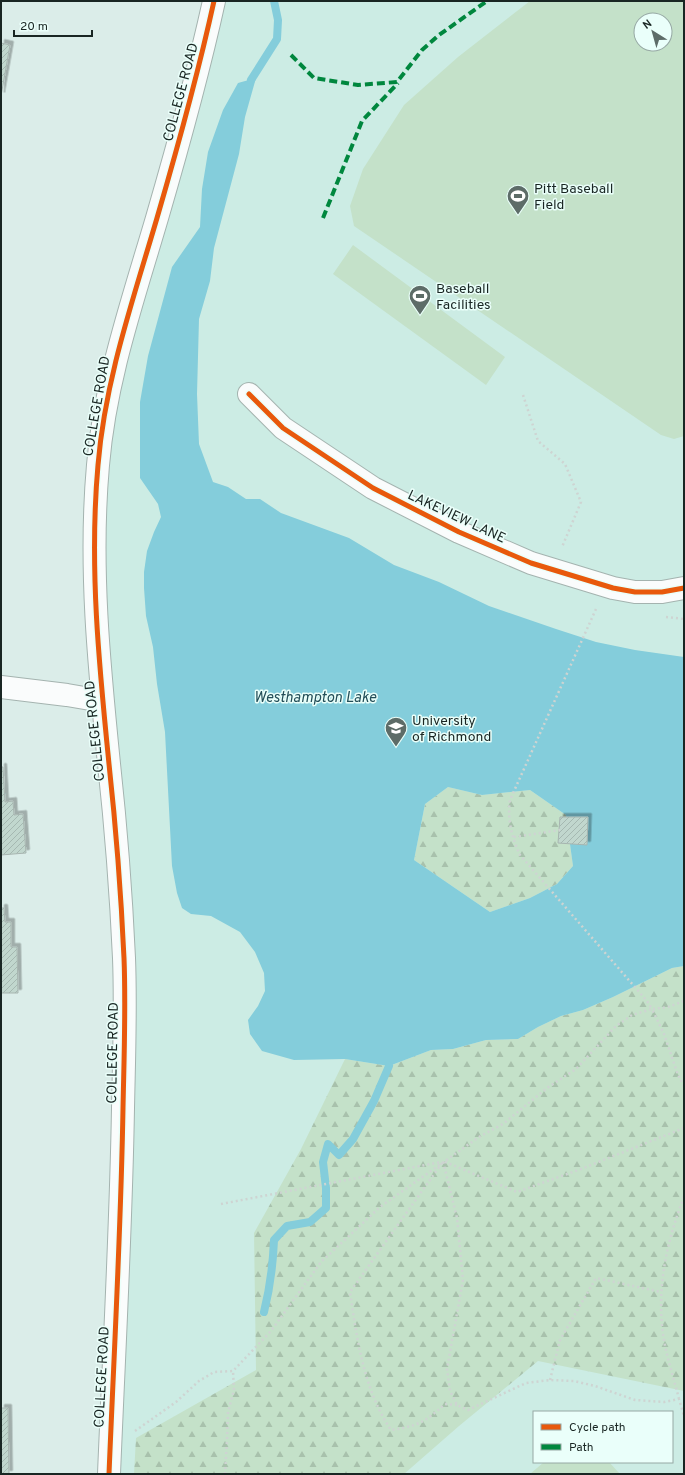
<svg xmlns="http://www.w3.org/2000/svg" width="685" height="1475" font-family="Overpass,sans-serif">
<defs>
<pattern id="forest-firs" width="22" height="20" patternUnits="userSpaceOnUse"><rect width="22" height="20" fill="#c4e1c9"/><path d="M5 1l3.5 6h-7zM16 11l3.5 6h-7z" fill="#a8c1ac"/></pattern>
<pattern id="building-hatch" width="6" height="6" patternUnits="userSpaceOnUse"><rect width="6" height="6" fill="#c1d7ce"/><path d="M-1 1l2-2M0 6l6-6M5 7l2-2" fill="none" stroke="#a5b8b1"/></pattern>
<filter id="shadow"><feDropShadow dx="3.5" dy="-3.5" stdDeviation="0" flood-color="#0004"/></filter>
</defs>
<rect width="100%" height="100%" fill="#dbede9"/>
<path fill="#ccece4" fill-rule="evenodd" d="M214,1H684V1474H109L122,1170L98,464ZM641,20H665V44H641ZM534,1412H672V1462H534Z"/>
<path fill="#c4e1c9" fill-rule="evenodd" d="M530,1H684V436L674,439L661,435L354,226L350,206L363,169L404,105L458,57ZM641,20H665V44H641Z
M353,245L505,357L486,385L333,274Z
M544,1462H609L620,1474H530Z"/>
<path fill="url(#forest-firs)" d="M448,787L482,795L530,790L566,815L573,866L557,884L530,898L490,912L414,860L425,804Z
M684,966V1391L538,1361L459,1426L404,1474H134L136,1438L256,1370L254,1233L301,1149L345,1059L389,1066L431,1050L453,1049L486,1040L518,1039L538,1027L561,1016L583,1010L613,997L672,968Z"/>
<path fill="#84cddb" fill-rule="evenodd" d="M256,78L245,117L239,154L214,248L210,281L199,319L197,394L199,444L213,482L228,487L246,499H260L281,513L349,538L394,565L439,582L489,606L556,629L596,642L635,650L684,657V966L672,968L613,997L583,1010L561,1016L538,1027L518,1039L486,1040L453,1049L431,1050L389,1066L345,1059L294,1060L262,1051L250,1034L248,1020L258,1006L265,991L264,973L255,952L240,932L211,916L191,914L182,908L177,893L172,866L165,732L157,684L153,647L146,616L144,588V572L147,551L154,532L161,517L158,504L140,478V402L148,356L172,267L200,227L202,189L208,152L223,110L238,83ZM448,787L482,795L530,790L566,815L573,866L557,884L530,898L490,912L414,860L425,804Z"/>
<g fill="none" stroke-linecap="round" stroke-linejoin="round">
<path stroke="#84cddb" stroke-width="8" d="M251,80L277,39L278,20L274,1
M264,1312C270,1288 273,1264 274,1240L287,1226L310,1222L326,1208V1188L323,1162L328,1144L339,1155L353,1139L374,1101L389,1066"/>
</g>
<path fill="url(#building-hatch)" stroke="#a7b5b0" filter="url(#shadow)" d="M1,43L10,45L1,96Z
M1,767H3L5,802L13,801L14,815L23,814L26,853L1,855Z
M560,817H588L587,845L558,843Z
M1,908H4L5,922H11V947H17L18,993H1Z
M1,1408H8L9,1474H1Z"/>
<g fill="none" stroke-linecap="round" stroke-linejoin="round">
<g stroke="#a4b3af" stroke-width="24">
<path id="minor" d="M249,394L283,428L373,488L459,532L531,563L613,588L635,592H662L684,588
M1,687L67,695L102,701
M109,1474C114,1352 121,1230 123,1108C124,1058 126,1008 124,958C121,893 116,828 109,764C99,665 89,565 98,465C105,380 133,300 157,218C178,146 198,74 214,1"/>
</g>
<path stroke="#ced4d2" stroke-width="2.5" stroke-dasharray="2 3" stroke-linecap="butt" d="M523,395L538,441L565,464L581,502L562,547
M596,609L510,800C507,818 512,839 520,855L647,1001L652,1009L668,1007L684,1001
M666,617L684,619
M514,837L560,830
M684,1128L581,1169L517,1192L443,1161L457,1218L463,1280L447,1369L450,1391L457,1405L468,1410L526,1383L550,1380L574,1381L595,1386L635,1400L664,1402L679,1399L684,1416
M442,1163L350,1292C357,1340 364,1390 391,1430C418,1426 425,1422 445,1404L457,1405
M221,1204L441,1162
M550,1380L560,1340L596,1278L661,1292
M679,1399C673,1375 664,1350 662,1325C658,1280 668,1238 684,1197
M135,1431L176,1402L199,1381L214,1372L233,1371L271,1331L321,1262L380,1207L479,1137L503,1124L547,1088L576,1069L616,1026L632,1015L652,1009L664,1034L678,1075L684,1086
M225,1474L227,1440L228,1412L234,1390L233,1371"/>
<use href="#minor" stroke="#fafcfc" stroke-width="22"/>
<path stroke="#00873e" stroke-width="4" stroke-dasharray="8 4" stroke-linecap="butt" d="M291,55L314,78L358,85L397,82L422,50L439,35L487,1
M323,218L362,121L398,83"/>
<g stroke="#eafffa" stroke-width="8">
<path id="cycleway" d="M249,394L283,428L373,488L459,532L531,563L613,588L635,592H662L684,588
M109,1474C114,1352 121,1230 123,1108C124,1058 126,1008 124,958C121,893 116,828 109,764C99,665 89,565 98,465C105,380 133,300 157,218C178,146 198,74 214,1"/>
</g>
<use href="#cycleway" stroke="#e8590c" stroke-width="5"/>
</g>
<defs>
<g id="stadium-pin" transform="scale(1.15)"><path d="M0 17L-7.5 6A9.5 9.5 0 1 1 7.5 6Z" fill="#5d6c68" stroke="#eafffa"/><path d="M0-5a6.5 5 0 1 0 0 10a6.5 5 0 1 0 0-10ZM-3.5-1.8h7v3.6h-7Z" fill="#fff"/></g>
<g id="university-pin" transform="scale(1.15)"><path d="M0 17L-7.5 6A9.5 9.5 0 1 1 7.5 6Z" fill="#5d6c68" stroke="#eafffa"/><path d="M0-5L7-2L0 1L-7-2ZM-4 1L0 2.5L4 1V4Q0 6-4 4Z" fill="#fff"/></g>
</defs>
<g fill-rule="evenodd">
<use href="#stadium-pin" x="518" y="196"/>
<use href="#stadium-pin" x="420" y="296"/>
<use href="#university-pin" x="396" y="728"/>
</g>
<g text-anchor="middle" stroke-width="3" stroke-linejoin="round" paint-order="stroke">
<g font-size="14" fill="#192623" stroke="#eafffa">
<text transform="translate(180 92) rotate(-75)" y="5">COLLEGE ROAD</text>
<text transform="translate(96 406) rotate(-80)" y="5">COLLEGE ROAD</text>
<text transform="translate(457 516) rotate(25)" y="5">LAKEVIEW LANE</text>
<text transform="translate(94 731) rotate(-96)" y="5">COLLEGE ROAD</text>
<text transform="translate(112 1053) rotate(-89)" y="5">COLLEGE ROAD</text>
<text transform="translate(101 1377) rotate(-87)" y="5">COLLEGE ROAD</text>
</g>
<g font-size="14" fill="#192623" stroke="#eafffa" text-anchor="start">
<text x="534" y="193">Pitt Baseball<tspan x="534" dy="16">Field</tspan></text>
<text x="436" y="293">Baseball<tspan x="436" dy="16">Facilities</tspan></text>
<text x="412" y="725">University<tspan x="412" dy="16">of Richmond</tspan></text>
</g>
<g font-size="15" font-style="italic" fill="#234e58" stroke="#eafffa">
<text x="315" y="702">Westhampton Lake</text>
</g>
</g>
<rect width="685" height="1475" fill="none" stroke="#192623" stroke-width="4"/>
<rect x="533" y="1411" width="140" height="52" fill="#eafffa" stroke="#96a8a4"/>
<rect x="541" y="1424" width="20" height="6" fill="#e8590c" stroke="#96a8a4"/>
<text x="569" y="1431" font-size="12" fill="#192623">Cycle path</text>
<rect x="541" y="1444" width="20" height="6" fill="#00873e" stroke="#96a8a4"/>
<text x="569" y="1451" font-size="12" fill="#192623">Path</text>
<g transform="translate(653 32) rotate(323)"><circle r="19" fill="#eafffa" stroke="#96a8a4"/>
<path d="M0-3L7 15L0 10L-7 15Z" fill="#5d6c68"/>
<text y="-6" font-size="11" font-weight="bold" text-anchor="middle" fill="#192623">N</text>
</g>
<path d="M14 30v6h78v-6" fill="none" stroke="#192623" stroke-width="2"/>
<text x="20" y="30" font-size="12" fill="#192623" stroke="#eafffa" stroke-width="3" paint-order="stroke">20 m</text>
</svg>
